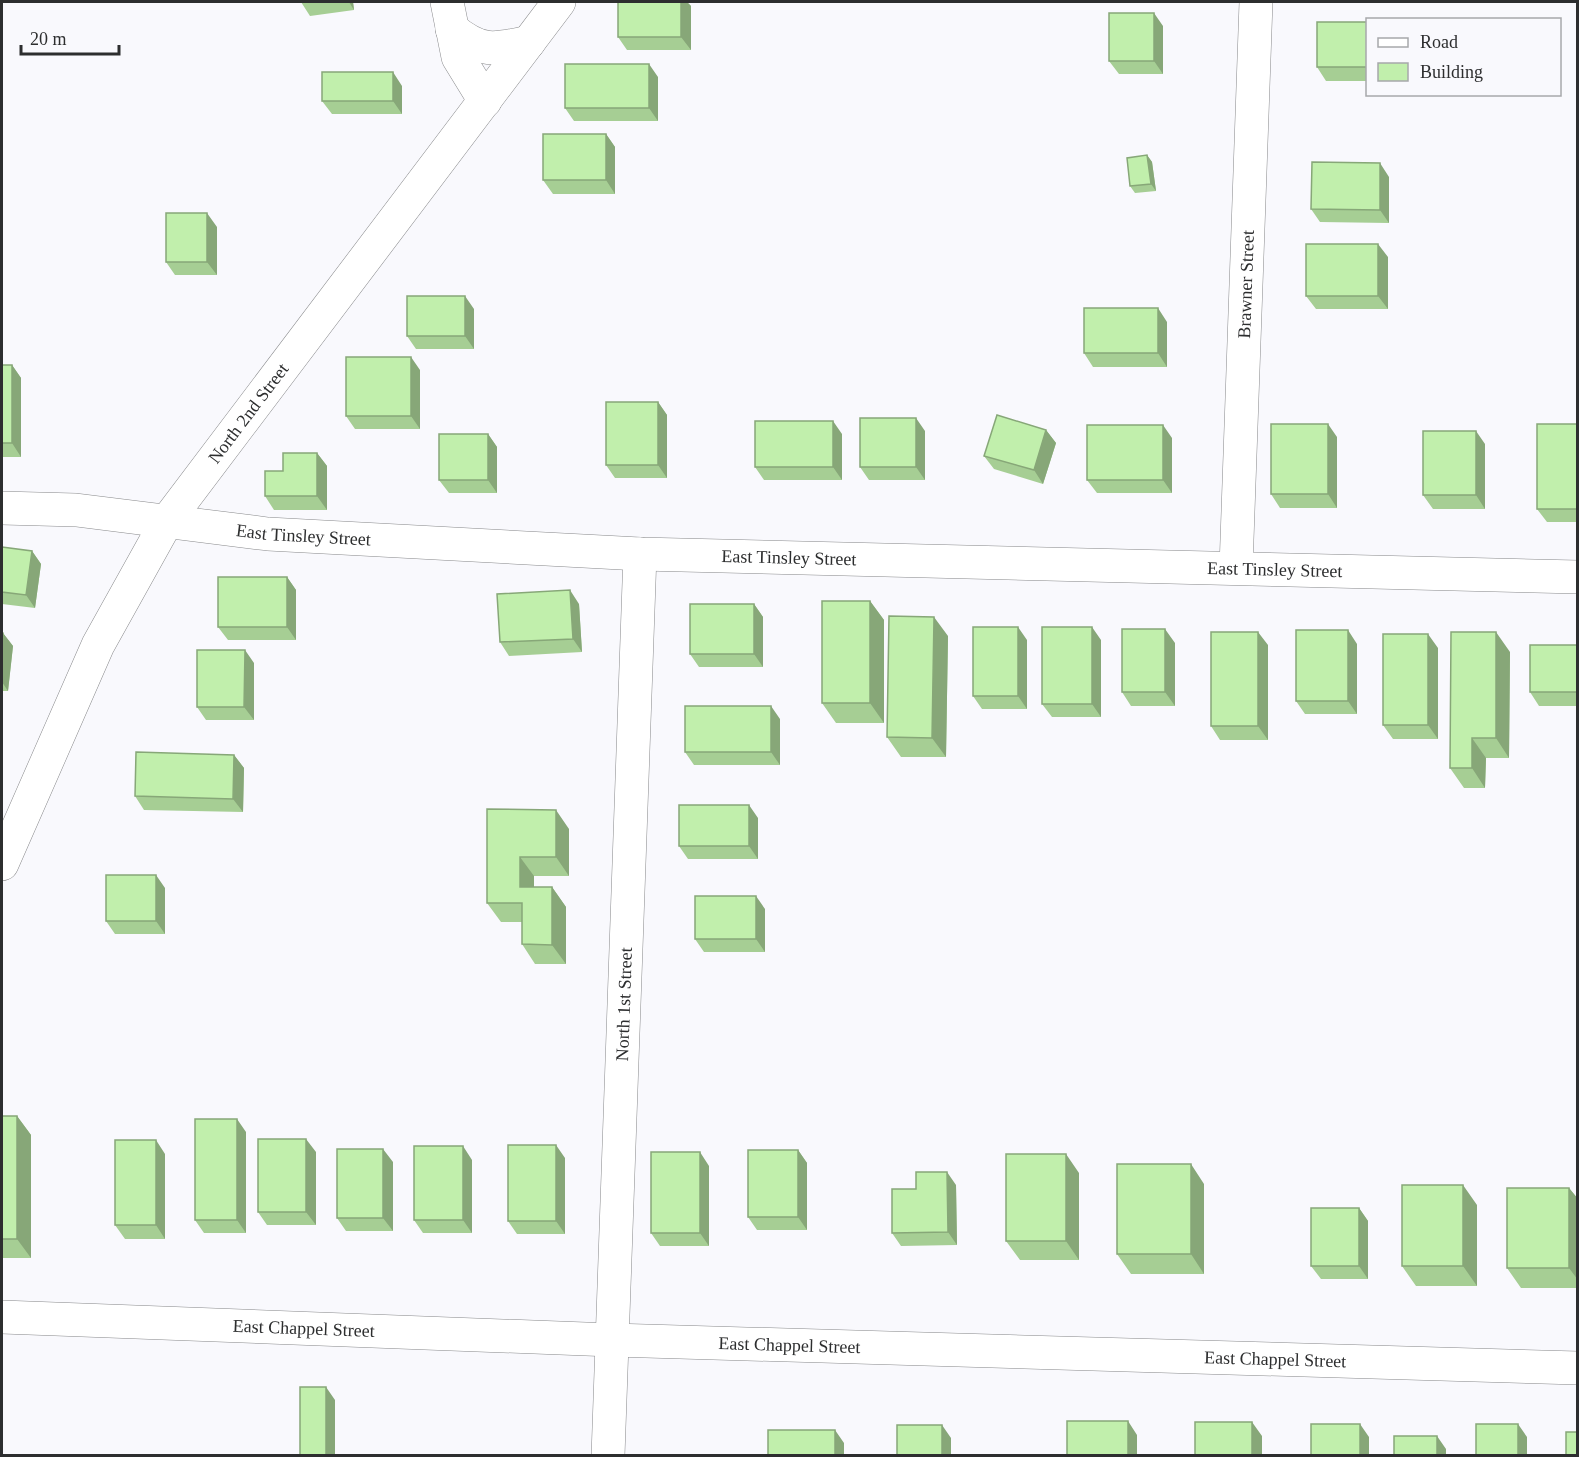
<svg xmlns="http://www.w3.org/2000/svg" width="1579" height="1457" font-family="Georgia,serif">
<rect width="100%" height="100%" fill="#f9f9fd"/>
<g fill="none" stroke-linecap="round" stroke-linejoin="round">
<g stroke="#88898b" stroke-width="34">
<g id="minor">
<path d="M447,2L458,57L485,101"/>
<path d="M452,29C481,53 494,50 529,42"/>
<path id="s1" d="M2,508L76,510L268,534L640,554L1578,577"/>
<path id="s2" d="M1236,568L1256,2"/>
<path id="s3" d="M2,864L98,645L167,521L559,2"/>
<path id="s4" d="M2,1317L612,1340L1578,1368"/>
<path id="s5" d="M608,1456L640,554"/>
</g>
</g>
<use href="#minor" stroke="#fff" stroke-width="33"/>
</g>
<path fill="#a6ce94" d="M301,2H353L354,10L310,16Z
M618,2H687L691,6V50H627L618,37Z
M1368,22V81H1326L1317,67Z
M1163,26V74H1119L1109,61Z
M658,77V121H574L565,108Z
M402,86V114H332L322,101Z
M606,134L615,147V194H553L543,180Z
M1147,155L1152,162L1156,191L1135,193L1130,186Z
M1389,177V223L1320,222L1311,209Z
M217,227V275H175L166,262Z
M1388,257V309H1316L1306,296Z
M474,309V349H416L407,336Z
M1167,322V367H1093L1084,353Z
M2,365H12L21,378V457H2Z
M420,370V429H355L346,416Z
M658,402L667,415V478H615L606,465Z
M1578,424V522H1547L1537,509Z
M1046,430L1056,443L1043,484L994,469L984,456Z
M925,431V480H869L860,467Z
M488,434L497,447V493H449L439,480Z
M842,434V480H764L755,467Z
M1337,437V508H1280L1271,494Z
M1172,438V493H1097L1087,480Z
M1485,444V509H1433L1423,495Z
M317,453L327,466V510H274L265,496L283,471Z
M2,547L32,551L41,564L35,608L2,604Z
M287,577L296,590V640H228L218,627Z
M870,601L884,620V723H836L822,703Z
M579,604L582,652L509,656L500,642Z
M754,604L763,617V667H699L690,654Z
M2,632L13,646L8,691H2Z
M948,636L946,757H901L887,737Z
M1027,640V709H982L973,696Z
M1101,640V717H1052L1042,704Z
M1175,643V706H1131L1122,692Z
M1357,644V714H1305L1296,701Z
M1268,645V740H1220L1211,726Z
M1578,645V706H1539L1530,692Z
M1438,648V739H1393L1383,725Z
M1510,652L1509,758H1486L1485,788H1464L1450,768Z
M254,663V720H206L197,707Z
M780,719V765H694L685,752Z
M234,755L244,768L243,812L144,810L135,796Z
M487,809L569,829V876H534V887H552L566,907V964H535L522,944V922H501L487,903Z
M758,818V859H688L679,846Z
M165,888V934H115L106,921Z
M765,909V952H704L695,939Z
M2,1116H17L31,1135V1258H2Z
M246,1132V1233H204L195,1220Z
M798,1150L807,1163V1230H757L748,1217Z
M316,1152V1225H267L258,1212Z
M165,1154V1239H125L115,1225Z
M565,1158V1234H517L508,1221Z
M472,1160V1233H423L414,1220Z
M393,1162V1231H346L337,1218Z
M709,1166V1246H660L651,1233Z
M1079,1173V1260H1020L1006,1241Z
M1204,1184V1274H1131L1117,1254Z
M956,1185L957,1245L901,1246L892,1233L916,1189Z
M1569,1188L1578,1199V1288H1521L1507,1268Z
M1477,1205V1286H1416L1402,1266Z
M1359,1208L1368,1221V1279H1321L1311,1266Z"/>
<path fill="#87a778" d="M349,2H353L354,10Z
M681,2H687L691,6V50L681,37Z
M1154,13L1163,26V74L1154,61Z
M649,64L658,77V121L649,108Z
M393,72L402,86V114L393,101Z
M606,134L615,147V194L606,180Z
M1147,155L1152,162L1156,191L1151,184Z
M1380,163L1389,177V223L1380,210Z
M207,213L217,227V275L207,262Z
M1378,244L1388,257V309L1378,296Z
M465,296L474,309V349L465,336Z
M1158,308L1167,322V367L1158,353Z
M411,357L420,370V429L411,416Z
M12,365L21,378V457L12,443Z
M658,402L667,415V478L658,465Z
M916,418L925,431V480L916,467Z
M833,421L842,434V480L833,467Z
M1328,424L1337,437V508L1328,494Z
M1163,425L1172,438V493L1163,480Z
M1046,430L1056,443L1043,484L1034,470Z
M1476,431L1485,444V509L1476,495Z
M488,434L497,447V493L488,480Z
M317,453L327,466V510L317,496Z
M32,551L41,564L35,608L26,595Z
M287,577L296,590V640L287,627Z
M570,590L579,604L582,652L573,639Z
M870,601L884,620V723L870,703Z
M754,604L763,617V667L754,654Z
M934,617L948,636L946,757L932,738Z
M1018,627L1027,640V709L1018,696Z
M1092,627L1101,640V717L1092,704Z
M1165,629L1175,643V706L1165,692Z
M1348,630L1357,644V714L1348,701Z
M1258,632L1268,645V740L1258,726Z
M1496,632L1510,652L1509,758L1496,738Z
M3,633L13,646L8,691L2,682V651Z
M1428,634L1438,648V739L1428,725Z
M245,650L254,663V720L244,707Z
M771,706L780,719V765L771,752Z
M1472,738L1486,758L1485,788L1472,768Z
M234,755L244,768L243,812L233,799Z
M749,805L758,818V859L749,846Z
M556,810L569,829V876L556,857Z
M520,857L534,876V907L520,887Z
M156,875L165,888V934L156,921Z
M552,887L566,907V964L552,945Z
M756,896L765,909V952L756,939Z
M17,1116L31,1135V1258L17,1239Z
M237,1119L246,1132V1233L237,1220Z
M306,1139L316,1152V1225L306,1212Z
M156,1140L165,1154V1239L156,1225Z
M556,1145L565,1158V1234L556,1221Z
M463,1146L472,1160V1233L463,1220Z
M383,1149L393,1162V1231L383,1218Z
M798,1150L807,1163V1230L798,1217Z
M700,1152L709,1166V1246L700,1233Z
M1066,1154L1079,1173V1260L1066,1241Z
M1191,1164L1204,1184V1274L1191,1254Z
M947,1172L956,1185L957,1245L948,1232Z
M1463,1185L1477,1205V1286L1463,1266Z
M1569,1188L1578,1199V1280L1569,1268Z
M1359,1208L1368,1221V1279L1359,1266Z
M326,1387L335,1400V1455H326Z
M1128,1421L1137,1435V1455H1128Z
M1252,1422L1262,1436V1455H1252Z
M1360,1424L1369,1437V1455H1360Z
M1518,1424L1527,1437V1455H1518Z
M942,1425L951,1438V1455H942Z
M835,1430L844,1443V1455H835Z
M1437,1436L1446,1449V1455H1437Z"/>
<path fill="#c1efac" stroke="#87a778" stroke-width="1.5" d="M618,2H681V37H618Z
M1109,13H1154V61H1109Z
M1317,22H1368V67H1317Z
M565,64H649V108H565Z
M322,72H393V101H322Z
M543,134H606V180H543Z
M1147,155L1151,184L1130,186L1127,158Z
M1312,162L1380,163V210L1311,209Z
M166,213H207V262H166Z
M1306,244H1378V296H1306Z
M407,296H465V336H407Z
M1084,308H1158V353H1084Z
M346,357H411V416H346Z
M2,365H12V443H2Z
M606,402H658V465H606Z
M997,415L1046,430L1034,470L984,456Z
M860,418H916V467H860Z
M755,421H833V467H755Z
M1271,424H1328V494H1271Z
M1537,424H1578V509H1537Z
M1087,425H1163V480H1087Z
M1423,431H1476V495H1423Z
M439,434H488V480H439Z
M283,453H317V496H265V471H283Z
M2,547L32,551L26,595L2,592Z
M218,577H287V627H218Z
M570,590L573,639L500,642L497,594Z
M822,601H870V703H822Z
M690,604H754V654H690Z
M889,616L934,617L932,738L887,737Z
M973,627H1018V696H973Z
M1042,627H1092V704H1042Z
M1122,629H1165V692H1122Z
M1296,630H1348V701H1296Z
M2,632L3,633L2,651Z
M1211,632H1258V726H1211Z
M1451,632H1496V738H1472V768H1450Z
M1383,634H1428V725H1383Z
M1530,645H1578V692H1530Z
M197,650H245L244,707H197Z
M685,706H771V752H685Z
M136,752L234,755L233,799L135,796Z
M679,805H749V846H679Z
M487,809L556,810V857H520V887H552V945L522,944V903H487Z
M106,875H156V921H106Z
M695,896H756V939H695Z
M2,1116H17V1239H2Z
M195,1119H237V1220H195Z
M258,1139H306V1212H258Z
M115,1140H156V1225H115Z
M508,1145H556V1221H508Z
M414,1146H463V1220H414Z
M337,1149H383V1218H337Z
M748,1150H798V1217H748Z
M651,1152H700V1233H651Z
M1006,1154H1066V1241H1006Z
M1117,1164H1191V1254H1117Z
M916,1172H947L948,1232L892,1233V1189H916Z
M1402,1185H1463V1266H1402Z
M1507,1188H1569V1268H1507Z
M1311,1208H1359V1266H1311Z
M300,1387H326V1455H300Z
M1067,1421H1128V1455H1067Z
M1195,1422H1252V1455H1195Z
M1311,1424H1360V1455H1311Z
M1476,1424H1518V1455H1476Z
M897,1425H942V1455H897Z
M768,1430H835V1455H768Z
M1566,1432H1578V1455H1566Z
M1394,1436H1437V1455H1394Z"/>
<g text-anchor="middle" stroke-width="4.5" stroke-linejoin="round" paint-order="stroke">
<g font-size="18" fill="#2d2e2f" stroke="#f9f9fd">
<text dy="6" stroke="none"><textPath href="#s2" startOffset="284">Brawner Street</textPath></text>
<text dy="6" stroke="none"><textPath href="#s3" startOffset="516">North 2nd Street</textPath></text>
<text dy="6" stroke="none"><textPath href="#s1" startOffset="303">East Tinsley Street</textPath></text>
<text dy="6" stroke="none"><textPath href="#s1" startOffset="789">East Tinsley Street</textPath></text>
<text dy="6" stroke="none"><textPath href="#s1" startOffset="1275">East Tinsley Street</textPath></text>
<text dy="6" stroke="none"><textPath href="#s5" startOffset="452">North 1st Street</textPath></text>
<text dy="6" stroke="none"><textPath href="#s4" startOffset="302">East Chappel Street</textPath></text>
<text dy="6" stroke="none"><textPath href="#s4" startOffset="788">East Chappel Street</textPath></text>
<text dy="6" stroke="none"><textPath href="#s4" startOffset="1274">East Chappel Street</textPath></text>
</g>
</g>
<rect width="1579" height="1457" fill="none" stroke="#2d2e2f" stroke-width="6"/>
<rect x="1366" y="18" width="195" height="78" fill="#f9f9fd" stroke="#a7a8ab" stroke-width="1.5"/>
<rect x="1378" y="38" width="30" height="9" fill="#ffffff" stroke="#a7a8ab" stroke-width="1.5"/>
<text x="1420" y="48" font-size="18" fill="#2d2e2f">Road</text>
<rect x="1378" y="63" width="30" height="18" fill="#c1efac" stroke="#a7a8ab" stroke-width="1.5"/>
<text x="1420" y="78" font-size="18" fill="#2d2e2f">Building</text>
<path d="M21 45v9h98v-9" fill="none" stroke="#2d2e2f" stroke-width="3"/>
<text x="30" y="45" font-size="18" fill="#2d2e2f" stroke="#f9f9fd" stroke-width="4.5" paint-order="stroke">20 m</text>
</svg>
